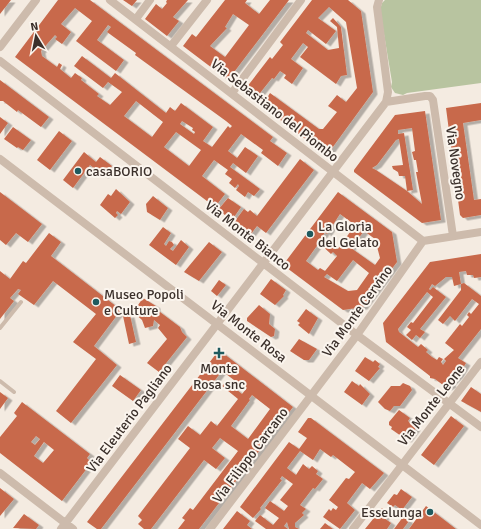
<svg xmlns="http://www.w3.org/2000/svg" width="481" height="529" font-family="Signika,sans-serif">
<defs>
<filter id="shadow"><feDropShadow dx="4.5" dy="2.5" stdDeviation="0" flood-color="#0004"/></filter>
</defs>
<rect width="100%" height="100%" fill="#f4ebe1"/>
<path fill="#b8c4a0" d="M385,0H481V83L407,93L403,95L395,93L391,87L392,82L380,10L382,3Z"/>
<path fill="#c8694b" fill-rule="evenodd" filter="url(#shadow)" d="M0,0H11L0,14Z
M58,0H90L273,137L270,141L287,153L278,166L261,153L263,150L241,134L228,151L237,158L245,147L258,156L246,173L233,163L230,167L260,189L254,196L248,192L245,197L236,190L239,186L238,184L235,188L229,183L232,179L225,174L228,170L214,160L202,176L225,194L215,207L15,57ZM75,8L92,21L76,41L116,71L124,60L97,40L108,25L111,27L107,32L136,53L135,55L226,121L232,126L230,128L228,126L212,147L203,141L213,127L181,103L175,111L170,107L166,113L115,73L111,78L82,56L74,66L103,88L108,82L122,92L110,105L97,96L99,94L81,80L82,78L75,73L71,78L60,69L62,65L59,63L57,67L42,56L41,51L55,35L57,37L55,39L62,44L71,32L61,24ZM136,101L163,122L152,137L124,116ZM182,121L193,128L192,130L195,132L194,134L180,124ZM176,132L201,150L189,166L164,147Z
M123,0H137L132,6Z
M167,0H188L173,17L179,21L167,36L145,19L156,4L162,9L167,3L166,2Z
M225,0H247L245,3L259,14L270,0H289L228,80L183,46L192,34L196,37ZM233,14L249,25L225,57L210,46L227,28L225,27Z
M312,0H348L361,11L373,92L327,155L243,92L270,57L272,59L283,45L280,42ZM329,7L346,22L357,88L346,102L337,95L328,106L337,112L323,129H319L270,93L267,98L260,93L272,78L274,79L280,71L286,75L284,78L292,84L303,68L291,59L303,43L308,47L300,57L336,84L341,76L347,75L341,27L333,18L330,21L337,27L339,48L328,50L306,33L308,30L326,44L336,31L318,18Z
M0,80L49,117L41,127L18,110L17,112L3,101H0Z
M481,103V120L463,123L474,200L481,199V215L463,218L460,215L446,108Z
M425,111L441,220L422,223L354,172V170L395,115ZM412,128L415,151L412,152L414,160H416L418,172H416L422,204L407,191L376,170L372,168L377,165L396,140L399,139L403,165L392,166L393,169L398,172L399,176H405L407,191L413,190L404,133L398,134V130Z
M0,117L8,123L0,134Z
M13,127L31,140L23,150L18,147L17,148L4,139Z
M59,131L72,141L50,170L37,160Z
M84,152L96,162L100,157L112,166L104,176L90,165L73,188L63,180Z
M300,159L314,170L266,233L257,226L251,234L235,221L244,209L248,212L250,210L257,216Z
M116,189L130,202L121,214L117,211L116,213L118,215L115,218L100,205L108,194L111,196Z
M0,192L42,224L28,242L16,233L6,245L0,240Z
M338,192L392,232L397,262L363,307L343,310L283,265ZM340,214L355,225L338,249L322,237L325,232L327,234ZM364,231L375,239L380,258L375,265L351,248ZM319,243L331,254L333,252L337,256L325,271L320,268L318,270L306,261ZM353,260L369,273L357,290L348,291L324,277L327,274L337,281Z
M153,196L168,208L160,220L147,212L146,204Z
M228,198L241,207L232,220L218,210Z
M163,227L171,233L164,244L166,246L169,241L172,242L174,245L170,249L173,251L181,240L189,247L176,265L149,245Z
M49,233L61,242L51,256L121,310L94,346L117,365L71,423L56,411L96,359L73,342L96,314L53,281L34,305L18,294L21,290L18,289L10,298L14,301L0,319V271L10,279L23,261L26,263Z
M209,242L222,252L199,281L184,272Z
M481,254V277L474,278L473,275H467L466,271L459,272L461,284L454,286L452,277H446L435,286L432,284L429,289L430,290L433,287L446,297L420,329L425,332L420,338L416,335L412,340L406,335L411,330L407,327L411,322L413,323L433,297L427,292L398,329L399,332L418,347L421,344L428,350L426,352L432,357L437,360L439,357L443,359L441,362L443,365L446,361L444,359L454,350L445,343L460,324L462,326L469,317L467,315L469,312L471,314L479,304L472,299L455,321L450,316L443,324L438,320L461,290V284L464,283L481,296V329L458,358L466,363L459,375L451,383L452,385L447,388L435,379L430,378V376L386,342L383,323L430,262Z
M271,279L286,290L283,295L284,296L275,305L260,294Z
M219,280L226,285L217,296L211,291Z
M143,298L156,306V309L180,327L182,332L187,337L159,372L147,363L167,339L158,328L160,325L154,320L153,326L145,328L142,320L133,312Z
M259,305L270,314L269,324L275,329L274,336L271,337L247,321V318Z
M306,309L318,318L309,334L298,325L300,323L297,321Z
M130,315L136,342L129,344L123,316Z
M299,339L317,349L309,360H304L290,351Z
M219,350L293,407L199,529H178L185,520L182,518L190,508L193,510L238,451L220,438L212,448L225,458L216,469L204,460L151,529H144L138,524L142,520L138,516L190,448L178,439L188,426L200,435L211,421L217,426L238,399L222,386L226,381L242,394L246,389L222,371L101,529H97L87,522ZM252,395L270,409L248,439L231,426L250,400L249,399Z
M365,357L373,362L375,360L380,364L378,367L380,368L369,381L355,371Z
M120,375L141,390L133,401L112,386Z
M352,381L359,386L360,384L370,394L362,405L344,392Z
M403,383L410,386L412,390L400,406H394L390,411L385,409L378,402L391,386H400Z
M471,387L481,394V412L461,401Z
M0,392L8,398L0,409Z
M22,402L90,454L87,458L90,461L87,466L88,467L62,501L0,453V437L17,416L14,413ZM36,436L40,439L35,445L31,442ZM44,442L54,450L43,463L34,456Z
M399,410L410,418L408,421L416,428L407,440L391,429L392,427L389,425V422Z
M451,416L464,426L434,465L421,455Z
M308,418H311L384,473L370,489L362,483L347,503L355,510L340,529L323,517L329,509L331,511L333,508L336,510L338,507L329,500L346,478L349,479L355,472L333,455L331,457L320,449L313,460L300,451L287,468L296,475L303,464L309,469L312,466L318,471L316,474L323,479L315,489L313,488L300,505L306,509L302,513L304,515L295,523V527L299,529H289L287,522L284,526L288,529H266L255,521L260,515L273,525L279,518L265,508L270,501L284,511L288,506L280,500L293,484L282,476L280,479L282,480L260,508L261,509L253,518L240,507L289,442L299,449L307,438L298,432Z
M0,488L14,499L0,516Z
M401,489L412,497L402,510L395,505L393,507L387,503L394,494L397,495Z
M426,506L447,522L456,529H409Z
M382,508L388,513L384,518L391,523L387,529H365Z
M237,511L250,521L247,525L252,529H223Z
M24,514L39,525L36,529L13,528Z
M403,517L409,521L403,529H394Z
M325,523L333,529H320Z"/>
<g fill="none" stroke-linecap="round" stroke-linejoin="round">
<path stroke="#cdbbac" stroke-width="4" d="M0,328L21,302
M0,381L14,392"/>
<path stroke="#cdbbac" stroke-width="8" d="M110,0L423,241
M136,19L150,0
M171,46L207,0
M0,47L36,0
M0,61L357,335L481,427
M232,93L301,0
M386,102L425,96H430L433,100L453,236
M0,159L481,525
M423,241L481,232
M0,473L73,529
M61,529L386,102L388,92L377,7L379,0
M210,529L357,335L423,241
M353,529L481,362"/>
</g>
<g fill="#1f5a5e" stroke="#fbf5ee" stroke-width="1.5">
<circle cx="78" cy="171" r="4"/>
<circle cx="310" cy="234" r="4"/>
<circle cx="96" cy="302" r="4"/>
<path d="M217 347h4v4h4v4h-4v4h-4v-4h-4v-4h4z"/>
<circle cx="430" cy="512" r="4"/>
</g>
<g text-anchor="middle" stroke-width="4" stroke-linejoin="round" paint-order="stroke">
<g font-size="14" fill="#3b302b" stroke="#fbf5ee">
<text transform="translate(275 110) rotate(38)" y="5">Via Sebastiano del Piombo</text>
<text transform="translate(456 163) rotate(82)" y="5">Via Novegno</text>
<text transform="translate(248 235) rotate(38)" y="5">Via Monte Bianco</text>
<text transform="translate(357 311) rotate(-54)" y="5">Via Monte Cervino</text>
<text transform="translate(249 331) rotate(38)" y="5">Via Monte Rosa</text>
<text transform="translate(431 405) rotate(-52)" y="5">Via Monte Leone</text>
<text transform="translate(129 418) rotate(-53)" y="5">Via Eleuterio Pagliano</text>
<text transform="translate(250 455) rotate(-53)" y="5">Via Filippo Carcano</text>
</g>
<g font-size="14" fill="#3b302b" stroke="#fbf5ee" text-anchor="start">
<text x="86" y="176">casaBORIO</text>
<text x="318" y="231">La Gloria<tspan x="318" dy="16">del Gelato</tspan></text>
<text x="104" y="299">Museo Popoli<tspan x="104" dy="16">e Culture</tspan></text>
<text x="219" y="373" text-anchor="middle">Monte<tspan x="219" dy="16">Rosa snc</tspan></text>
<text x="422" y="517" text-anchor="end">Esselunga</text>
</g>
</g>
<g transform="translate(36 36) rotate(350)" stroke="#fbf5ee" stroke-width="3" paint-order="stroke">
<path d="M0-3L7 15L0 10L-7 15Z" fill="#3b302b"/>
<text y="-6" font-size="11" font-weight="bold" text-anchor="middle" fill="#3b302b">N</text>
</g>
</svg>
